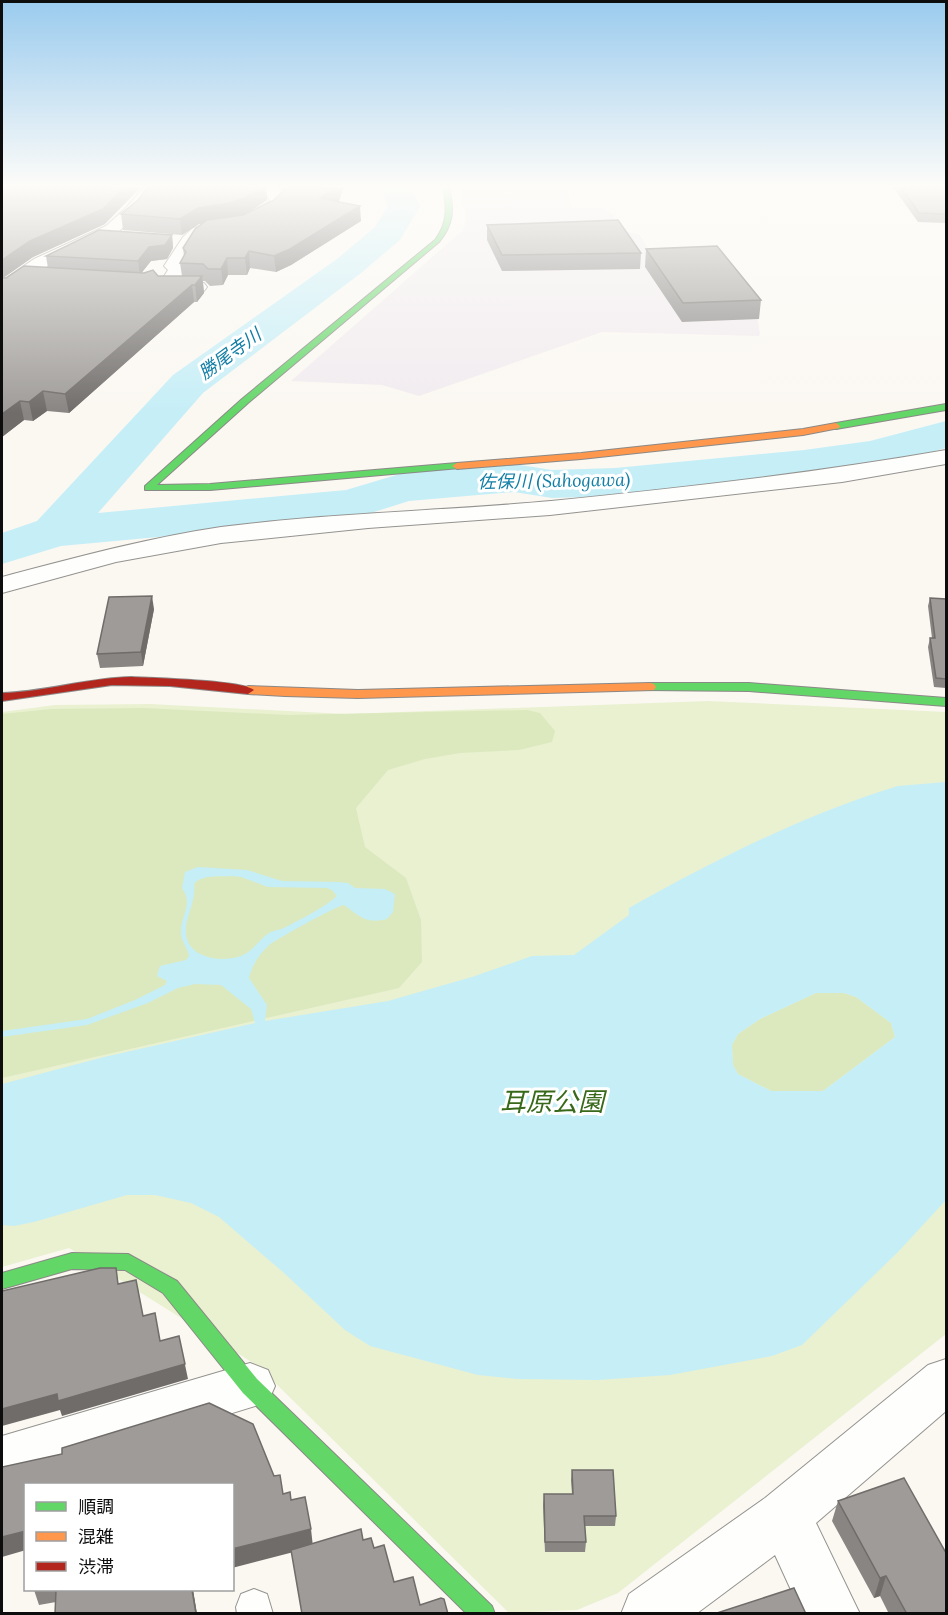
<svg xmlns="http://www.w3.org/2000/svg" width="948" height="1615" font-family="Lora,'Noto Sans JP',serif">
<rect width="100%" height="100%" fill="#fbf8f2"/>
<path fill="#f1ebef" d="M459,187H567L571,208H603L614,215L615,218L612,220L616,229L640,235L650,253L665,258L727,257L757,316L760,334L759,336L602,332L419,396L382,385L291,381L463,230L467,218Z"/>
<path fill="#e9f1d1" d="M708,701L946,712V1334L618,1593L577,1610L509,1613L258,1366L69,1248L2,1267V712L55,705L150,704L346,714Z"/>
<path fill="#dce9be" d="M143,708L288,715L527,710L540,713L555,731L552,742L519,750L460,753L425,759L388,770L356,808L365,847L406,878L421,920L422,962L399,988L2,1078V714L51,709Z
M816,993H844L856,997L891,1023L895,1037L823,1091H771L738,1074L733,1065L732,1045L738,1034L760,1019Z"/>
<path fill="#c6eef7" fill-rule="evenodd" d="M946,782V1200L898,1252L802,1345L772,1356L670,1375L598,1380L517,1379L478,1375L370,1346L345,1330L284,1273L219,1217L191,1203L155,1195H127L34,1222L14,1226L2,1225V1084L104,1057L255,1023L251,1009L221,985L195,984L178,988L148,1003L87,1025L2,1037V1031L87,1019L135,1000L165,985L167,981L157,976L160,966L186,960L189,956C188,949 182,942 181,934C180,916 194,904 182,888L185,872L198,867L247,870L282,881L338,882L348,883L355,888L385,889L395,894L393,912L387,919C365,924 361,917 344,905C338,905 273,941 268,946C259,955 252,965 249,978L267,1005L265,1021L388,1001L472,977L532,956L574,955L629,915V908C709,863 792,821 879,792L898,786ZM232,876L241,877L268,887L327,888L332,890L337,896C323,908 303,918 286,927C281,930 274,930 269,933C260,939 254,949 245,954C228,963 196,960 188,942C180,921 197,906 194,884C202,874 220,877 232,876ZM816,993H844L856,997L891,1023L895,1037L823,1091H771L738,1074L733,1065L732,1045L738,1034L760,1019Z"/>
<g fill="none" stroke-linecap="round" stroke-linejoin="round">
<path fill="#c6eef7" fill-rule="evenodd" d="M381,187H411L420,206L400,240L361,273L203,393L98,513L346,490L403,473L514,464L552,470L615,468L804,450L870,441L946,421V448L873,468L804,478L615,496L552,498L514,492L409,501L352,519L61,546L2,564V533L37,521L173,375L337,259L375,227L388,206Z"/>
<g stroke="#949390" stroke-width="2">
<path id="lane" d="M254,1589L267,1594L273,1614H237L236,1607L241,1594Z"/>
</g>
<g stroke="#949390" stroke-width="2">
<path id="street" d="M144,187H159L138,214L118,232L46,267L8,293L2,294V281L34,259L106,226L126,208Z
M263,187H278L285,197L283,205L268,218L250,226L204,235L195,244L182,265L186,269L178,282L204,283L207,287L204,291H160L157,287L168,270L164,266L183,237L193,228L239,219L257,211L270,201Z
M946,450V464L842,482L550,515L368,528L221,543L116,562L2,593V577C74,558 147,538 221,527C331,513 441,511 551,501C683,488 815,473 946,450Z
M946,1359V1411L816,1523L860,1614H802L775,1555L696,1614H621L629,1594L765,1498L928,1365Z
M250,1363L268,1370L275,1386L268,1402L2,1484V1436Z"/>
</g>
<g stroke="#8b8987" stroke-width="2">
<path id="fast" d="M443,187H449C454,209 454,224 439,242L248,403L157,485L210,484L457,463L460,464V468L210,490H145V486L242,399L435,240C448,223 447,207 443,187Z
M946,404V410L836,429L832,426L836,423Z
M650,683H749L946,698V706L749,691L646,690L644,687L646,684Z
M72,1253L128,1254L177,1281L257,1379L492,1606L495,1614H467L243,1393L163,1293L125,1270L72,1269L2,1289V1273Z"/>
</g>
<g stroke="#8b8987" stroke-width="2">
<path id="slow" d="M836,423L840,426L839,428L803,435L581,459L457,469L452,466L457,463L581,453L803,429Z
M650,683L654,684L656,687L654,690L358,698L285,696L248,694L242,690L248,686L358,690Z"/>
</g>
<g stroke="#8b8987" stroke-width="2">
<path id="jam" d="M131,677C151,678 243,680 254,690L248,694L170,686L112,685L2,701V693C46,692 86,678 131,677Z"/>
</g>
<use href="#lane" fill="#fefefd" fill-rule="evenodd"/>
<use href="#street" fill="#fefefd" fill-rule="evenodd"/>
<use href="#fast" fill="#63d668" fill-rule="evenodd"/>
<use href="#slow" fill="#ff974d" fill-rule="evenodd"/>
<use href="#jam" fill="#b3261e" fill-rule="evenodd"/>
</g>
<path fill="#888583" d="M2,187L105,224L33,257L2,278L48,268L46,256L172,235L173,248L167,259L151,261L141,273L158,276H182L180,263L184,256L183,248L203,223L199,224L182,235L123,230L121,214L267,200L249,212L274,200L283,192L281,187H344L338,201L361,221L291,265L276,272L250,268L247,275H228L223,285L210,286L205,281H203L204,293L197,302H194L69,413L47,411L33,421L24,420L2,437Z
M893,187H946V223L918,222Z
M487,225L641,253L640,269L502,271L487,240Z
M646,249L761,300L759,319L682,322L645,267Z
M930,598L946,599V688L934,687L928,647L930,638H932L928,606Z
M154,609L143,666L100,668L97,654Z
M572,1470L616,1516L615,1526H585L586,1542L585,1552H545L543,1505L544,1494H572L571,1480Z
M838,1501L946,1614H889L880,1596L874,1598L832,1521Z
M34,1590H196H193L197,1614H55L56,1602L39,1605Z"/>
<path fill="#6f6c6a" d="M124,187H141L105,224L33,257L2,279V260L30,241Z
M263,187H266L267,200L246,214L232,219L199,224L182,235L180,219L198,208Z
M336,187H344L339,201L320,213V198Z
M360,206L361,221L291,265L276,272L274,256Z
M172,235L173,248L167,259L151,261L140,275L138,261L149,247Z
M249,251L250,268L247,275L245,258Z
M227,258L228,275L223,285L221,269Z
M202,276L204,293L197,302L195,285Z
M192,285L194,302L69,413L65,394Z
M43,391L47,411L33,421L29,402Z
M20,401L24,420L2,437V414Z
M152,596L154,609L143,666L141,652Z
M179,1336L188,1379L62,1416L60,1410L2,1426V1409Z
M311,1529L313,1547L232,1568V1549Z
M26,1531V1550L2,1557V1537Z
M886,1576L880,1596L874,1598L880,1578Z
M192,1590H196H193L197,1614H196Z"/>
<path fill="#9e9b98" stroke="#6f6c6a" stroke-width="1.5" d="M2,187H124L103,209L30,241L2,260Z
M148,187H263L245,198L230,203L198,208L180,219L121,214L138,200Z
M287,187H336L320,198L360,206L290,249L274,256L249,251L245,258H227L221,269H208L203,264L180,263L186,252L183,248L195,229L207,220L243,215L274,200Z
M901,187H946V214L919,213Z
M618,220L641,253L502,255L487,225Z
M99,230L172,235L165,245L149,247L138,261L46,256Z
M717,246L761,300L683,303L646,249Z
M24,266L144,273L153,270L158,276H202L195,285H192L65,394L43,391L29,402L20,401L2,414V278H6Z
M152,596L141,652L97,654L109,597Z
M930,598L946,599V679L936,678L930,638H935Z
M100,1268H116L118,1284L136,1280L143,1316L155,1313L160,1341L179,1336L185,1364L58,1401L57,1394L2,1409V1291Z
M209,1403L253,1424L274,1476L280,1475L283,1494L290,1492L291,1500L305,1497L311,1529L232,1549V1485H26V1531L2,1537V1467L62,1454V1448Z
M572,1470H613L616,1516H584L586,1542H545L544,1494H573Z
M904,1478L946,1553V1614H907L886,1576L880,1578L838,1501Z
M361,1529L363,1540L371,1538L374,1548L384,1545L394,1582L413,1577L420,1605L441,1598L444,1599L448,1614H302L291,1550Z
M794,1588L806,1614L717,1613Z
M56,1590H192L196,1614H55Z"/>
<linearGradient id="sky" x2="0" y2="1"><stop stop-color="#9acbee"/><stop offset="0.45" stop-color="#fdfcf9"/><stop offset="1" stop-color="#fdfcf9" stop-opacity="0"/></linearGradient>
<rect width="948" height="413" fill="url(#sky)"/>
<g text-anchor="middle" stroke-width="6" stroke-linejoin="round" paint-order="stroke">
<g font-size="18" font-style="italic" fill="#117ea5" stroke="#fff">
<text transform="translate(230 354) rotate(-36)" y="6">勝尾寺川</text>
<text transform="translate(554 481) rotate(-1)" y="6">佐保川 (Sahogawa)</text>
</g>
<g font-size="26" font-style="italic" fill="#38681a" stroke="#fff">
<text x="552" y="1111">耳原公園</text>
</g>
</g>
<rect width="948" height="1615" fill="none" stroke="#0d0d0d" stroke-width="6"/>
<rect x="24" y="1483" width="210" height="108" fill="#ffffff" stroke="#9e9e9e" stroke-width="1.5"/>
<rect x="36" y="1502" width="30" height="9" fill="#63d668" stroke="#9e9e9e" stroke-width="1.5"/>
<text x="78" y="1513" font-size="18" fill="#0d0d0d">順調</text>
<rect x="36" y="1532" width="30" height="9" fill="#ff974d" stroke="#9e9e9e" stroke-width="1.5"/>
<text x="78" y="1543" font-size="18" fill="#0d0d0d">混雑</text>
<rect x="36" y="1562" width="30" height="9" fill="#b3261e" stroke="#9e9e9e" stroke-width="1.5"/>
<text x="78" y="1573" font-size="18" fill="#0d0d0d">渋滞</text>
</svg>
